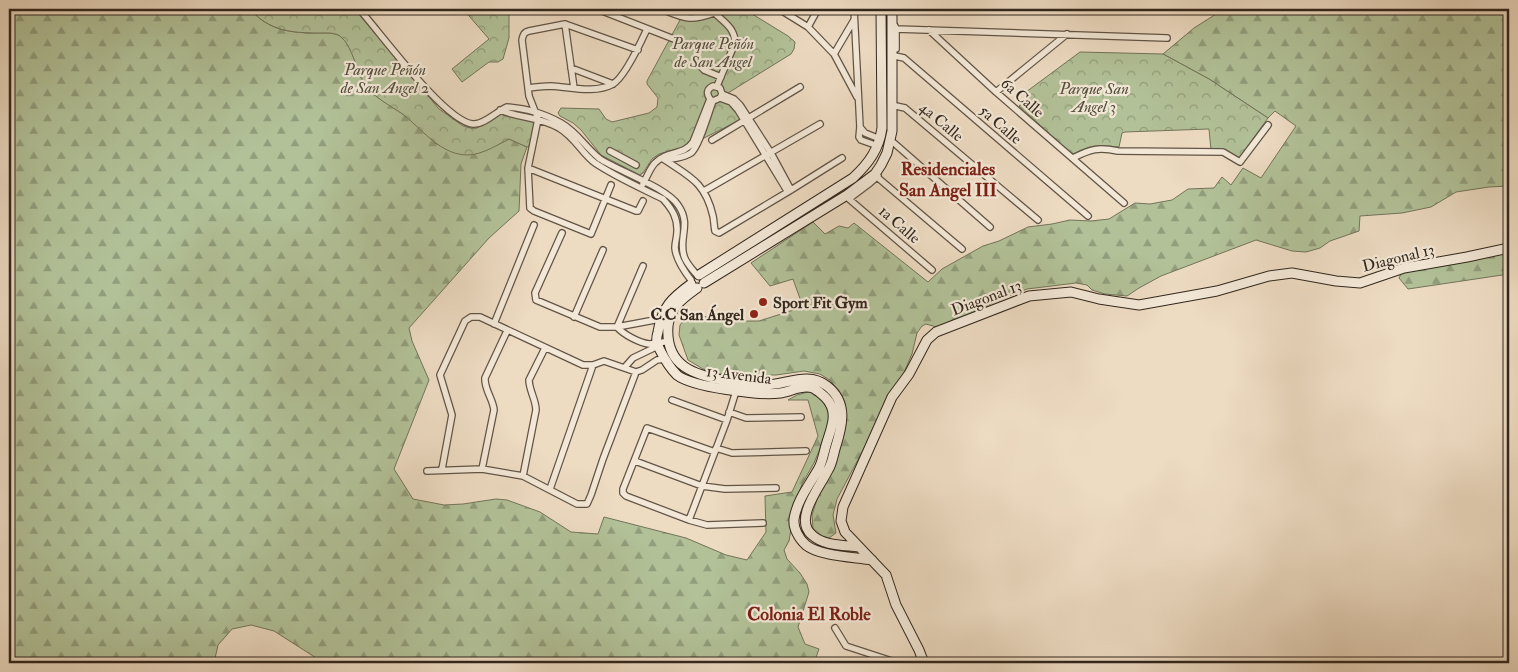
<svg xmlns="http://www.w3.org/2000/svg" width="1518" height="672" font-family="'IM FELL Double Pica',serif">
<defs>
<pattern id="forest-firs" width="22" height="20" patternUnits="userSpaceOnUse" patternTransform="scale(1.25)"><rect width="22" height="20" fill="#b2c198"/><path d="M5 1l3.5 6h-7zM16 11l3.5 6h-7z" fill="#919d7b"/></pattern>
<pattern id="park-crowns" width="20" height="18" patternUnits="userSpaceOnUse" patternTransform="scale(1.25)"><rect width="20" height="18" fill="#b2c198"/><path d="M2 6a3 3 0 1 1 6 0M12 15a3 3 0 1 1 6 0" fill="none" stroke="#919d7b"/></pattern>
</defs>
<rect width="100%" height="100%" fill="#eddbc2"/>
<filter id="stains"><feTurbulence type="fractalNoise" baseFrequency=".004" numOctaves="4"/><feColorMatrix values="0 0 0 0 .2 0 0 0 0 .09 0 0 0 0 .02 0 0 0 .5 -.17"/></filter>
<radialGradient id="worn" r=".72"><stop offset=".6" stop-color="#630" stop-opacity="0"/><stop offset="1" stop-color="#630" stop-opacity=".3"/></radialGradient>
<path fill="url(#forest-firs)" stroke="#72745a" d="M9,9H250C268,30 290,33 316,33C324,33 335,32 342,37C353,46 356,70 363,82C371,95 384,101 395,109C410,118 424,131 436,144H499L509,139L527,147L521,164L519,211L489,238L409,328L412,341L429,380L394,469L413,499L444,505L463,504L496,499L507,500L540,512L571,532L598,534L604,517L686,538L726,555L747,560L766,532L765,496L792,492L818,436L808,400H788L797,395L812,391L825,400L829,414V427L814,463L802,484L795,505L789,541L784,550L787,559L800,573L807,584L809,592L798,627L805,644L819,649L814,663H324L274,631L251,625L232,629L218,645L214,663H9Z
M1224,9H1509V186L1489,187L1456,192L1431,207L1402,213L1360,216L1359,231L1330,241L1320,248L1306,252L1292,251L1256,240L1161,276L1139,288L1127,296L1105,294L1092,290L1087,285L1076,283L1027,289L1003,298L940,328L926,324L922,326L917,333L912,354L902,377L837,499L833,515L836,533L829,538L822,536L813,528L812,515L820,490L839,448L840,396L831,381L820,374L804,371L776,375H725L703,369L688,360L679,335L680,325L684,320L695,315L733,321H759L803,307L793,279L770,286L751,263L813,222L825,234L839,226L848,228L854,223L928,282L942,269L983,246L999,241L1028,227L1052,224L1070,220L1091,221L1109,219L1135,203L1150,204L1172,200L1188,189L1214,188L1222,177L1231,185L1243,168L1261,178L1296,126L1275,111L1268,118L1209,79L1163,54L1194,28Z
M1509,244V274L1408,289L1399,278L1404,268Z"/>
<path fill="url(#park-crowns)" stroke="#72745a" d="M250,9H356L439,109L463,126L475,129L503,113L538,121L529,146L527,147L509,139C501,143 493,148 485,151C450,166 428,135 404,115C390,105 375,99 365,84C357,73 352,45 341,37C336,32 326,33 319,33C292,33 269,31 250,9Z
M463,9H509V38L503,59L498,62H489L462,82L452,69L489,39Z
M659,9H744L788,36L795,42L794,49L791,54L728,93L732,107L739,114L740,118L738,121L688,146L659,154L652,159L643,173L640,175L601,155L581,130L573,123L560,116L558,113L561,108L599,109L606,119L612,122L649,113L657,107L658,98L647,84V81L680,20Z
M1080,52L1163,54L1209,79L1268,118L1239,158L1211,150L1209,129L1125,132L1122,133L1119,147C1107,146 1095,144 1084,149C1079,150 1077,153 1072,154L1019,106L1030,97L1026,92Z"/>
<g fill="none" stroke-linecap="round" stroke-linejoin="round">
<g stroke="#615446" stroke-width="8">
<path id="street" d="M359,9C380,32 445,122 473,124C484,125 497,111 507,107C528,109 543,113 561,123C577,132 586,148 600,159C619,171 667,188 678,205C692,225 678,238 684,256C686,263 692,269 697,275
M597,9L679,41
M661,9C685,18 689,22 714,13
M711,9C721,21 735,26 735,43L717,86
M779,9L808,27L834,54L857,97
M854,9L860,127L859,137L861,140L878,146
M565,24L574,88
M895,26L896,29V49
M808,27L818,9
M896,29L1167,38
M929,30L996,92L1124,203
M834,54L854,20
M895,56L904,58L1088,216
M698,63L704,70L721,77
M571,68L613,84
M528,88C536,87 543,86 551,86C570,87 595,94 613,84C625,77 641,42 647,29
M996,92L1067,34
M722,94L734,99L740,105L771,153L791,190
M720,98L731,102L738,110L786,189
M896,106L905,108L1038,220
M500,110C519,118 541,117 559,128C575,137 582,154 595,163C616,177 641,188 663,199C672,209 678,218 677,232C677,237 675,242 675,248C676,260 684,271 691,280
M860,127L865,133L880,139
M712,140L800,87
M894,143L990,227
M610,151L636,165
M662,158C688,176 705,181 713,216C714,221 714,226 715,231L719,233L791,190L842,158
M1073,158C1091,149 1098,147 1118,151L1223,152L1240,162L1268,125
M664,159C671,160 685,157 691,153C699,147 709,111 713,101
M528,168L636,211H638L643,201
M877,177L962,249
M643,184C647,177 650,168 655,163C667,150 684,156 693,142L710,99C706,93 707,89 713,86L720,88L722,94L720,98L713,101L710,99
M611,185L591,234L534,211L530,208L528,168L538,119L529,96L522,40C523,35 524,32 529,31L565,24L638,50
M704,191L820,124
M850,198L870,183L878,176
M849,199L932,270
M562,233L535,293L536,300L600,327H617L660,319L663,320
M574,317L603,250
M494,324L534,225
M617,327L643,266
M617,327C624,335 640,343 649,344C656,344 663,342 669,341
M625,367L633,358L658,346
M672,400L727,420
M729,412L746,418L801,417
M716,448L732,453L806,451
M715,452L647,428L623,489V493L626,496L689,520L707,525L763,523
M635,461L702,486L725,489L776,488
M442,469L452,415L440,375L465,321L471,317H480L583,365H593L604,361L636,372L642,370L657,360L665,359
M482,469L494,410C493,399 484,389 485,378L507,331
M427,471L482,469L523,476L577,504H587L591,495L603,459L636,372
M523,476L536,410C536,400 529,390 529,380L545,348
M550,489L593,365
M689,520L727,420L737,388
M835,628L846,646L898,663"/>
</g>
<g stroke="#32271d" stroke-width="11">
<path id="secondary" d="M699,275L853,178C869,163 879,149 882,128L881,9
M704,283L847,195L875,174L881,165L887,153L892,131V9
M691,284C672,298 662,307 658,332C656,339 656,343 660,350C664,358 670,368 677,375C692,387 760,396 780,393C790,392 802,384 813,388C817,390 822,394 825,397C839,411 832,426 827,442C824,451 823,460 819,468C810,484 797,500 794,519C793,528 799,539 806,545C819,556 855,557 872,560
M697,288C682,299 670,307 668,326C665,367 695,375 727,381C739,383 753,386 765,385C787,385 807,371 827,386C849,403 842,427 835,449C833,456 832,464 828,470C820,487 793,519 812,535C824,546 843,545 859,547
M924,663L919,650L896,605L886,575L845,532L841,521L843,507L892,397L909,374L927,340L936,332L1029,296L1071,292L1099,299L1139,305L1217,291L1269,276L1292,273L1336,281L1360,283L1404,268L1467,257L1509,248"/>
</g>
<use href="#street" stroke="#f3e8d7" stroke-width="5.5"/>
<use href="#secondary" stroke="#f3e8d7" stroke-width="9"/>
</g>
<g fill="#8f2418" stroke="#f3e8d7" stroke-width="2">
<circle cx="763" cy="302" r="5"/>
<circle cx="754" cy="314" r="5"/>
</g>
<g text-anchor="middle" stroke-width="4.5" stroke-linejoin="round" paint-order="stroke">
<g font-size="16" font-style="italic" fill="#524e3c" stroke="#f3e8d7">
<text x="713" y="49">Parque Peñón<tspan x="713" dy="18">de San Angel</tspan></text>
<text x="385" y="75">Parque Peñón<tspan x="385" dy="18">de San Angel 2</tspan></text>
<text x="1094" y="94">Parque San<tspan x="1094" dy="18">Angel 3</tspan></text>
</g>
<g font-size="16" fill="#32271d" stroke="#f3e8d7">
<text transform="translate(1023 97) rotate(41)" y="6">6a Calle</text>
<text transform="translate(942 121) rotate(40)" y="6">4a Calle</text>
<text transform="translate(1001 124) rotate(41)" y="6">5a Calle</text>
<text transform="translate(900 224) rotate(41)" y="6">1a Calle</text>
<text transform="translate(1398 257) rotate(-14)" y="6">Diagonal 13</text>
<text transform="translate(986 297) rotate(-21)" y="6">Diagonal 13</text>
<text transform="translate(739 374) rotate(7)" y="6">13 Avenida</text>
</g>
<g font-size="16" font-weight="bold" fill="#32271d" stroke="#f3e8d7" text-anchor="start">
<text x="773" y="308">Sport Fit Gym</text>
<text x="744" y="320" text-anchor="end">C.C San Ángel</text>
</g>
<g font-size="18" font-weight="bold" fill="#7a1f14" stroke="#f3e8d7">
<text x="948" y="175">Residenciales<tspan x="948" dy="21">San Angel III</tspan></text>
<text x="809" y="620">Colonia El Roble</text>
</g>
</g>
<rect width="1518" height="672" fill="none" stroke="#eddbc2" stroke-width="30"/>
<rect x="10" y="10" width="1498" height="652" fill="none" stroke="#32271d" stroke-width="2.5"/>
<rect x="15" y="15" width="1488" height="642" fill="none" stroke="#32271d"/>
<rect width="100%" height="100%" filter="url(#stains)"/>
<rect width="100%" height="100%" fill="url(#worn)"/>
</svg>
